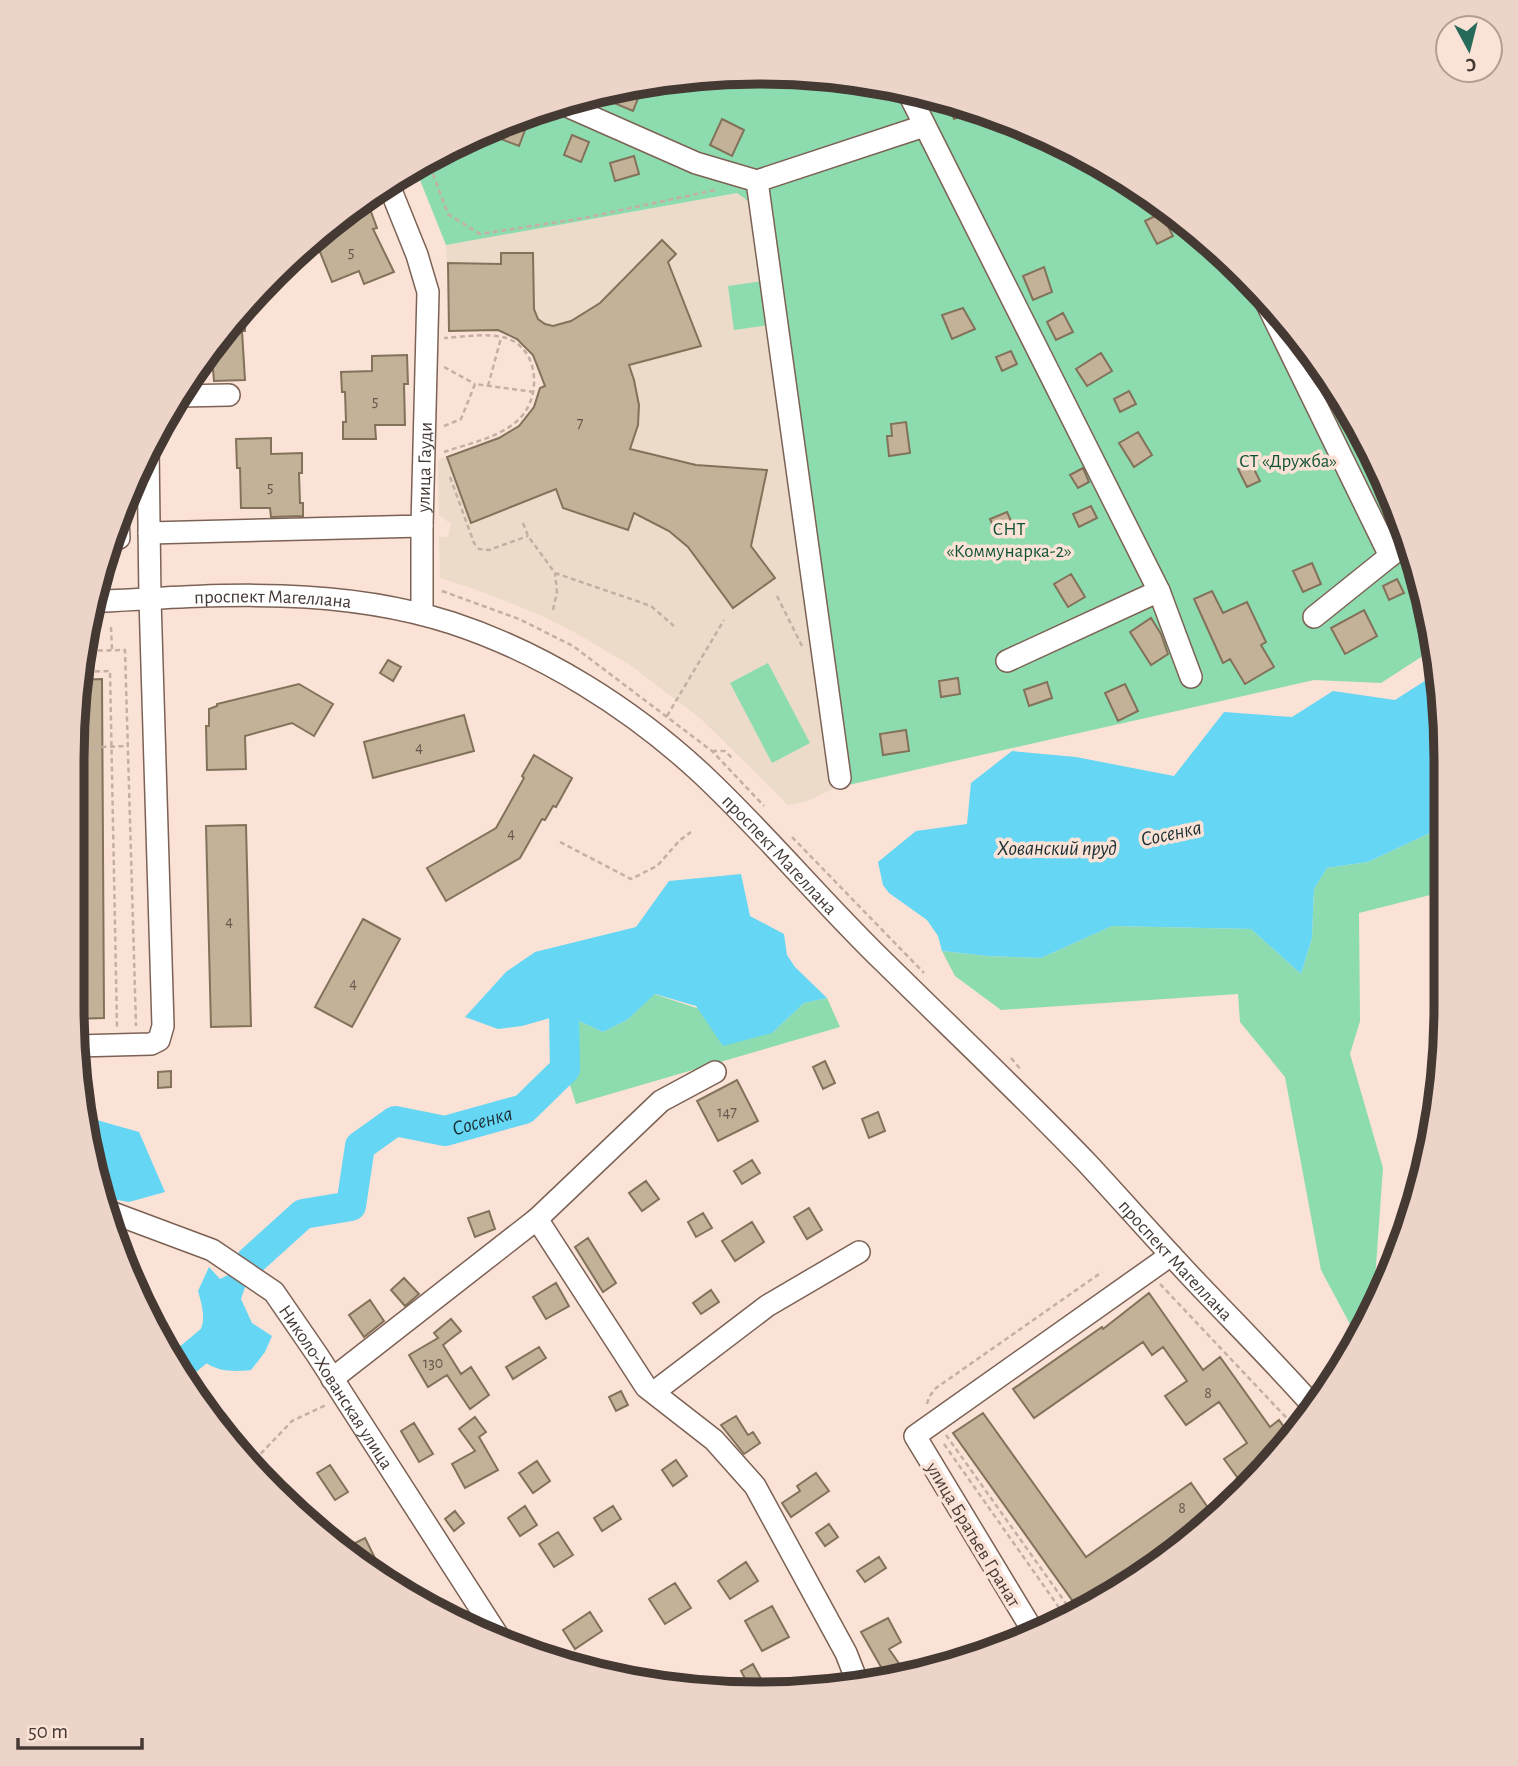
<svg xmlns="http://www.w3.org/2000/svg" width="1518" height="1766" font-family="'Alegreya Sans',sans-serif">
<rect width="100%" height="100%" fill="#fbe2d6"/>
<path fill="#ecdbc9" d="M737,193L755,206L835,788L805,802L788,805L701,719L630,665L574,632L540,615L472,588L440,578L439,537H448L451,524L439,515L438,460L510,432L525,420L534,407L540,388L545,386L530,351L517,339L503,330L449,331L446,245Z"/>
<path fill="#8cdcaf" d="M804,73L936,95L1063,142L1177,214L1275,306L1354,415L1410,538L1432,650L1381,683L1314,680L835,788L755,206L737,193L446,245L414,165L538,108L669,78Z
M763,281L769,325L734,330L728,286Z
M768,663L810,743L772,763L730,683Z
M1445,830L1446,891L1359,913L1360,1021L1350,1054L1383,1168L1373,1308L1361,1332L1351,1326L1321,1270L1285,1077L1240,1022L1238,994L1001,1010L955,976L942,951L988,956L1041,958L1112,926L1251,929L1301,974L1312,938L1314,889L1327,868L1368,862L1430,833Z
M654,994L772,1033L804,1003L827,998L840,1027L576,1104L565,1069L564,1014L603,1032L627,1020Z"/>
<path fill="#65d6f3" d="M1437,673L1445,714V830L1430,833L1368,862L1327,868L1314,889L1312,938L1301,974L1251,929L1112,926L1041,958L988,956L942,951L938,936L927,920L889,893L883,885L878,862L916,831L967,824L971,783L1012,751L1076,757L1174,776L1224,712L1292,717L1333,691L1395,700Z
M741,874L750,916L784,934L787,955L795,967L827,998L804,1003L772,1033L723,1046L696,1006L655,994L627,1020L603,1032L564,1014L522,1026L498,1029L465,1017L506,972L535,952L636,927L669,881Z
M86,1117L139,1132L165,1192L129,1202L100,1197L95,1184Z
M209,1267L220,1279L230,1274L247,1281L241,1299L252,1323L272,1336L265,1352L251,1370C220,1373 212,1369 188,1350C206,1327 206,1319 198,1291Z"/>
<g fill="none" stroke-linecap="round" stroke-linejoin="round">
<g stroke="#65d6f3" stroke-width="30">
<path id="s1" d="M251,1261L303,1214L351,1206L360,1146L395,1121L445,1131L524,1109L565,1069L564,1014L595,990"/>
<path d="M180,1366L224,1329"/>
</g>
</g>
<path fill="#c3b198" stroke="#82725a" stroke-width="2" d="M644,83L633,111L595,95L643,84Z
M947,99L961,104L977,110L954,119Z
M517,118L528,122L519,146L493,136L497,127Z
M722,119L744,130L732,156L710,145Z
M572,135L589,142L581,162L564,155Z
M634,156L639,174L615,181L610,163Z
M370,209L377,228L373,229L394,272L364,284L359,271L332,282L314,237L340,218L341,221Z
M1161,213L1173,236L1157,244L1145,221Z
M662,240L676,254L668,262L701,346L629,365L634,380L639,405L638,425L630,449L696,465L767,470L751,546L775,578L733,608L688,547L669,531L634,513L628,530L563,508L556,489L471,523L447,457L499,438L519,426L534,407L540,388L545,386L533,355L517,339L498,330L449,331L448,263L501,264V253H533L534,309L538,319L545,324L553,326L571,321L600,303Z
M1044,267L1052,292L1033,300L1023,276Z
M245,307V331H242L245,380L214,381L213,369H196L214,340Z
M963,308L975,329L952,339L942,315Z
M1063,313L1073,332L1056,340L1047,322Z
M1011,351L1017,364L1002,371L996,357Z
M1101,353L1112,371L1087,386L1076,369Z
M407,355L408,384H404L405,425H375L376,439H343V422H346L345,392H342L341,372L372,371V356Z
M1129,391L1136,404L1120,412L1114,399Z
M906,422L910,453L889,456L887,436H892L891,424Z
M1138,432L1152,455L1134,467L1119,443Z
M271,438V454L302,453V473H299L300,503H303V516L271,517L270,508H241L240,468H237L236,439Z
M1251,463L1260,481L1247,487L1238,469Z
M1083,468L1089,482L1078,488L1070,475Z
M1091,506L1097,518L1079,527L1073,514Z
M1007,512L1015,530L998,537L990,519Z
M1312,563L1321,584L1303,592L1293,571Z
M1071,574L1085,597L1068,607L1054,584Z
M1397,579L1404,593L1389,600L1383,586Z
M1212,591L1223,613L1247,602L1266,642L1261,645L1274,667L1245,684L1230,659L1223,663L1194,599Z
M1364,610L1377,636L1345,654L1331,628Z
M1151,618L1161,634L1168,654L1151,665L1130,632Z
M388,660L401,667L393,681L380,673Z
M958,678L960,694L941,697L939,681Z
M102,679L104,1018L73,1019L77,680Z
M1047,682L1052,698L1029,706L1024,690Z
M299,684L333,704L314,736L292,723L245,736L246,769L207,770L206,726H209V709L217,706V704Z
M1125,684L1138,711L1118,721L1105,693Z
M464,715L474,751L373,778L364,742Z
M906,730L909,751L883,755L880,734Z
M534,755L572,778L556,807L553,806L545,820L542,819L520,858L446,901L427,868L496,828L524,778L522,776Z
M246,825L251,1026L211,1027L206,826Z
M363,919L400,939L352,1027L315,1007Z
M825,1061L835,1083L823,1089L813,1067Z
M171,1071V1087L158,1088V1072Z
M737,1080L758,1121L718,1141L697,1101Z
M878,1112L885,1131L869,1138L862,1119Z
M752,1160L760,1173L742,1184L734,1171Z
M646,1181L659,1199L642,1211L629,1193Z
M809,1208L822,1230L807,1239L794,1217Z
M489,1211L495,1229L475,1237L468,1218Z
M703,1213L712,1228L696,1237L688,1222Z
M752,1222L764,1242L735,1261L722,1241Z
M588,1238L616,1283L603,1292L575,1247Z
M404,1278L419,1294L405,1306L391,1290Z
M556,1283L569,1306L546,1319L533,1297Z
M711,1290L719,1302L701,1314L693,1303Z
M1149,1293L1203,1370L1220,1357L1270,1427L1279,1420L1291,1437L1255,1481L1245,1488L1224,1459L1247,1443L1219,1402L1186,1425L1165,1396L1187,1381L1163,1347L1152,1355L1143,1342L1034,1418L1013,1389L1102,1327L1103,1329Z
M370,1300L384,1321L364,1337L349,1315Z
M451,1319L461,1331L443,1345L461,1374L471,1367L489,1395L470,1409L447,1375L428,1387L409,1355L438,1338L434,1333Z
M539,1347L546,1358L513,1379L506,1367Z
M621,1391L628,1405L616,1411L609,1397Z
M983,1413L1086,1557L1191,1483L1211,1512L1077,1607L953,1433Z
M736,1416L748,1435L753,1432L760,1443L744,1454L721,1425Z
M475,1417L486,1432L479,1437L498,1470L465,1488L452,1464L475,1451L459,1429Z
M414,1423L433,1454L419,1462L401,1431Z
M676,1460L687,1476L673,1486L662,1470Z
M537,1461L550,1481L533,1493L519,1473Z
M330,1465L348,1492L335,1500L317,1473Z
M816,1473L829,1491L791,1517L782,1503L800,1491L797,1486Z
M525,1506L537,1525L520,1536L508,1518Z
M613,1506L621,1519L602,1531L594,1518Z
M455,1511L464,1523L454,1531L445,1519Z
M829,1524L838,1537L825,1546L816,1533Z
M558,1532L573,1555L554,1567L539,1544Z
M365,1538L376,1560L364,1567L343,1549Z
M879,1557L886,1568L865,1582L857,1571Z
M746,1562L758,1581L730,1599L718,1581Z
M675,1583L691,1608L665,1624L649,1599Z
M772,1606L789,1637L762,1651L745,1621Z
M590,1612L602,1631L575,1649L563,1630Z
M888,1618L901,1642L889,1649L907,1675L888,1679L861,1632Z
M753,1664L766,1688H750L741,1671Z"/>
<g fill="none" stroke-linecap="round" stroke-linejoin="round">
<g stroke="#7c6255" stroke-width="24">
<g id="minor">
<path d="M907,90L1159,591L1191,677"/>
<path d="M560,103L696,163L757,181L840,778"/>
<path d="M757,181L924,126"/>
<path d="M1261,292L1390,556"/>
<path d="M179,396L229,395"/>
<path id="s2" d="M149,533L422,526L428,292L417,255L388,183"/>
<path d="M111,539L119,538L118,519"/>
<path id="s3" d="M91,602C211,595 335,585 452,623C543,653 631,708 702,774C766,834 822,902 885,963C953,1030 1022,1095 1088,1164C1125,1204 1161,1245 1198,1284C1237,1325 1277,1365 1315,1408"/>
<path d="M422,614V526"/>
<path d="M1314,617L1410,540"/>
<path d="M1007,661L1159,591"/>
<path d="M77,1046L151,1044L159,1040L163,1026L150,599L148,447"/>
<path id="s4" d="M106,1213H113L212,1250L274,1292L318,1356L500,1639"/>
<path d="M537,1219L661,1101L715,1072"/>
<path d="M332,1379L537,1219L646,1387L714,1440L755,1486L846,1653L859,1686"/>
<path d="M654,1392L767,1306L859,1252"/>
<path d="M1033,1631L915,1436L1171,1255"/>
</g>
</g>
<path stroke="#c4afa5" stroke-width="2.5" stroke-dasharray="5 3.5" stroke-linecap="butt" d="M427,158L448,214L480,234L584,218L715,190
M444,367L475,384
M488,386L501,338
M444,426L461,419L475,384L534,392
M444,452C467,444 498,438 517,421C541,401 541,352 509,339C490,332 464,337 444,338
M450,477L474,543L479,549L489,550L528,536
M523,523L528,536L555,573L651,606L674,626
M442,591L519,619L573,646L712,751L764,806
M777,596L802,646
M553,610L557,592L555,573
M111,627L112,650
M81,651L125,650L136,1026
M78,672L110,671L117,1028
M667,716L724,620
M76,748L128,746
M712,751H725L733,759
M792,837L924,973
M560,842L631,879L657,866L680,840L691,832
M1011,1058L1022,1071
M1160,1284L1297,1429
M927,1404L929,1397L936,1388L1102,1272
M946,1435L1072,1612
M944,1444L1065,1616
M249,1466L292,1421L328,1404
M1083,1607L1246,1491"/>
<use href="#minor" stroke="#fff" stroke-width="21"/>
</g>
<g text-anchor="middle" stroke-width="7" stroke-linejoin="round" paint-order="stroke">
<g font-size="16" fill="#64574c">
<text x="351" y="257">5</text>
<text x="375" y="406">5</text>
<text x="580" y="428">7</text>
<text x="270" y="492">5</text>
<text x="419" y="752">4</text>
<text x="511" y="838">4</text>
<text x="229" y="926">4</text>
<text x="353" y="988">4</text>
<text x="727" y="1117">147</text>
<text x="433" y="1368">130</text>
<text x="1208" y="1398">8</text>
<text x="1182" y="1513">8</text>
</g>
<g font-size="19" fill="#0e5335" stroke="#fbe2d6">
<text x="1288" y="467">СТ «Дружба»</text>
<text x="1009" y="535">СНТ<tspan x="1009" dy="22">«Коммунарка-2»</tspan></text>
</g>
<g font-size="19" fill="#453933" stroke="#fbe2d6">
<text dy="7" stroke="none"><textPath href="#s2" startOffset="332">улица Гауди</textPath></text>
<text dy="7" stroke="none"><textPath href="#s3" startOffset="182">проспект Магеллана</textPath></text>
<text dy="7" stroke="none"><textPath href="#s3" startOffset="770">проспект Магеллана</textPath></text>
<text dy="7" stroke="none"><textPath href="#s3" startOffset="1337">проспект Магеллана</textPath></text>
<text dy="7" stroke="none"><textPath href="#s4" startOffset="301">Николо-Хованская улица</textPath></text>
<text transform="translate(974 1534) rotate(59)" y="7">улица Братьев Гранат</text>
</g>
<g font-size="21" font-style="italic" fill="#1b3035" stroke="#fbe2d6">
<text transform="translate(1171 833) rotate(-12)" y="7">Сосенка</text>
<text x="1057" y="855">Хованский пруд</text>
<text dy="7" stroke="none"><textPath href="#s1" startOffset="312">Сосенка</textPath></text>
</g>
</g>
<path d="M0 0H1518V1766H0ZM759 84H759A675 675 0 0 1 1434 759V1007A675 675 0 0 1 759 1682H759A675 675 0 0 1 84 1007V759A675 675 0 0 1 759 84Z" fill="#ecd4c9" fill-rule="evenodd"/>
<path fill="none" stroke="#453933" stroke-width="9" d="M759 84H759A675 675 0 0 1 1434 759V1007A675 675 0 0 1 759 1682H759A675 675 0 0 1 84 1007V759A675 675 0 0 1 759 84Z"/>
<g transform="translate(1469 49) rotate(173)"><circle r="33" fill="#fbe2d6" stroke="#b29e95" stroke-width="2"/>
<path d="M0-5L12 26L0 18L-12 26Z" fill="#276a5a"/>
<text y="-10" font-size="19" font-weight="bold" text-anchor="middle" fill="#453933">С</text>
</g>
<path d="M18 1738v10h124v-10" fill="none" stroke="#453933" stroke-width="3.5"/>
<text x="28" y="1738" font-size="21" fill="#453933" stroke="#fbe2d6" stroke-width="5" paint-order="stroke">50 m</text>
</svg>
